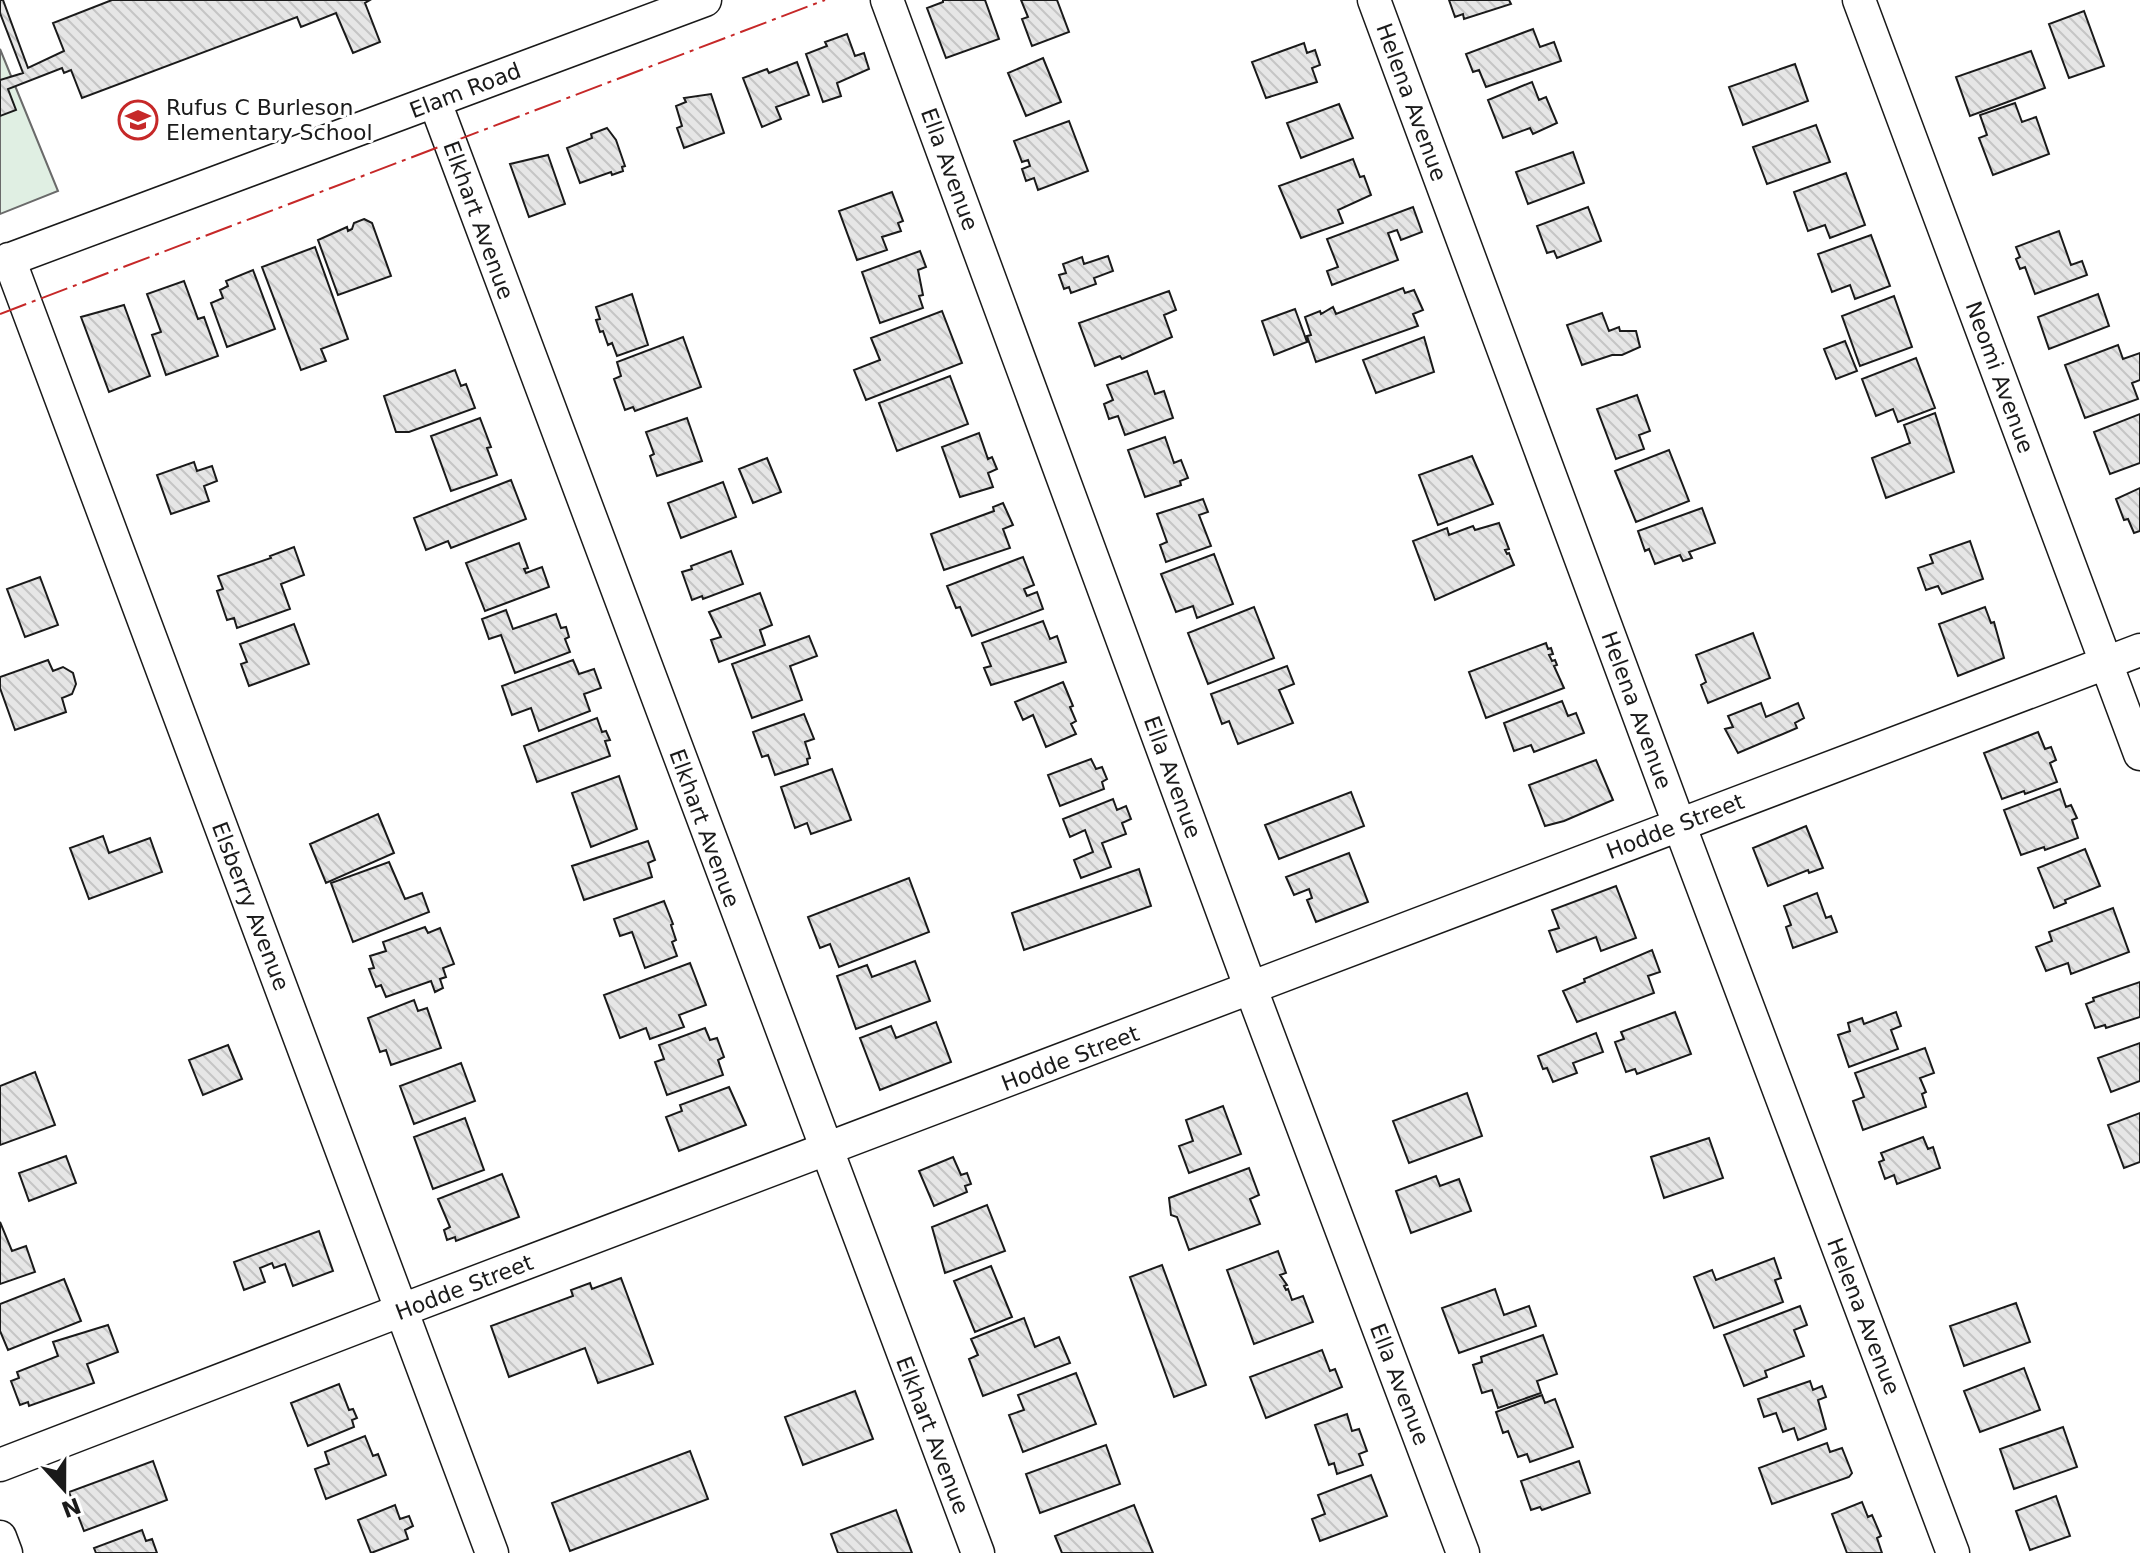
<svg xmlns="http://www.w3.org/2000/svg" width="2140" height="1553" font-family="'DejaVu Sans',sans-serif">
<defs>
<pattern id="building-back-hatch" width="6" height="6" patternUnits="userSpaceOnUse" patternTransform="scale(2)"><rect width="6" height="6" fill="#e6e6e6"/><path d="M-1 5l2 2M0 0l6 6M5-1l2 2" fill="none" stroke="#c5c5c5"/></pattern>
</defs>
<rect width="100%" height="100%" fill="#fff"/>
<path fill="#e0efe3" stroke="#6a6a6a" stroke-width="2" d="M0,49L58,191L0,214Z"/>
<path fill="url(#building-back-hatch)" stroke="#1a1a1a" stroke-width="2" d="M0,0H3L28,68L64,51L53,23L112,0H370L365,3L380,42L353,53L336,13L301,27L297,17L82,98L71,70L64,73L62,68L8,89L16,110L0,116V80L23,73L0,13Z
M943,0H985L999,39L946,58L927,8L943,2Z
M1021,0H1057L1069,32L1032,46L1022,19L1028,17Z
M1449,0H1509L1511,4L1464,19L1463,14L1455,17Z
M2084,11L2104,66L2069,78L2049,24Z
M1533,29L1540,47L1554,42L1561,61L1486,87L1479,70L1473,72L1466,54Z
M847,34L855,56L864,53L869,69L837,83L841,96L823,102L806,54L827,46L825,42Z
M1304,43L1307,53L1315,50L1320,65L1312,68L1317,82L1266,98L1252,62Z
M2031,51L2045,88L1970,116L1956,77Z
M1043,58L1061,102L1026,116L1008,73Z
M797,62L809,95L776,107L781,119L762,127L743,78L767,69L769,73Z
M1795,64L1808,101L1743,125L1729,87Z
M1532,82L1539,100L1546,97L1557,123L1533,134L1530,128L1503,138L1488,100Z
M711,94L724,133L684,148L677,128L682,126L676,106L686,102L684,98Z
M2015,103L2022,122L2036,117L2049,154L1993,175L1979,138L1987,135L1980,115Z
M1339,104L1353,138L1301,158L1287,123Z
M1069,121L1088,171L1038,190L1034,178L1026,181L1022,169L1030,166L1028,160L1022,162L1014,141Z
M1816,125L1830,162L1767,184L1753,147Z
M607,128L616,140L625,166L622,167L623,171L612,175L611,172L580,183L567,148L592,138L591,134Z
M1573,152L1584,183L1528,204L1516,172Z
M548,155L565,204L529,217L510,164Z
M1353,159L1360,177L1364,176L1371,195L1338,210L1343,223L1301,238L1279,186Z
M1846,173L1865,225L1830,238L1825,225L1808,231L1794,192Z
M892,192L903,221L898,223L901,231L882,237L887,250L857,260L839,211Z
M1413,207L1422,232L1401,240L1397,230L1388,233L1398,260L1332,285L1327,271L1338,267L1327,239Z
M1588,207L1601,241L1557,258L1554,251L1547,253L1537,226Z
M364,219L372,223L391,276L338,295L318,240L347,227L348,231L352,229L354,223Z
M2059,231L2071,265L2082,261L2087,275L2035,294L2025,267L2020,269L2016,259L2020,257L2016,247Z
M1871,235L1890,286L1855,299L1850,285L1832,292L1818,254Z
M315,247L348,339L321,349L326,361L301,370L262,267Z
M920,251L926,267L918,270L923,295L919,296L923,308L880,323L862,272Z
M1108,256L1113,271L1094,278L1096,284L1071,293L1069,287L1064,289L1059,275L1066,273L1063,264L1082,257L1084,264Z
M253,270L275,329L227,347L211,303L223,298L220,290L228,286L226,281Z
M184,281L198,319L204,317L218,356L166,375L152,335L161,332L147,294Z
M1403,288L1405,293L1414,290L1423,310L1413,314L1418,326L1316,362L1307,336L1311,335L1305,317L1320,311L1321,314L1333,307L1336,314Z
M1169,291L1176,310L1164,315L1172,337L1122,359L1120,356L1095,366L1079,323Z
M632,294L648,345L617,356L612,343L608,345L603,331L600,332L596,320L600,319L596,307Z
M2098,294L2109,326L2049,349L2038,317Z
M1894,296L1912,347L1860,366L1842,316Z
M124,305L150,376L109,392L81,317Z
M1295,309L1307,342L1274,355L1262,321Z
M942,311L962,363L866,400L854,370L880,360L871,338Z
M1602,313L1609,331L1619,327L1620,331H1636L1640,347L1622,355H1612L1582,365L1567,325Z
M683,337L701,387L635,411L633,407L625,410L614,379L621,376L617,362Z
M1424,337L1434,372L1376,393L1363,360Z
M1845,341L1857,371L1836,379L1824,349Z
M2118,345L2123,359L2140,353V380L2132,383L2138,399L2085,418L2065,365Z
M1916,358L1935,408L1898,422L1893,409L1876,416L1862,379Z
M455,370L461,386L466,384L475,408L409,432H396L384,396Z
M1147,371L1155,394L1164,391L1173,418L1125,435L1118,416L1109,419L1104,404L1113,400L1107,385Z
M950,376L968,424L897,451L879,403Z
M1637,395L1650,431L1639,435L1644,449L1616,459L1597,409Z
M1935,413L1954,472L1886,498L1872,458L1910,443L1904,425Z
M2140,414V463L2110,474L2094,432Z
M480,418L491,447L487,448L497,475L451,491L431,436Z
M687,418L702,461L657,476L650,456L654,454L646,432Z
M979,433L988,459L992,457L997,469L988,473L993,487L960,497L942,447Z
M1165,437L1174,463L1181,460L1188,478L1180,481L1181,485L1145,497L1128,450Z
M1669,450L1689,501L1636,522L1615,471Z
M1472,456L1493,504L1438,525L1419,475Z
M767,458L781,492L753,503L739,469Z
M194,462L197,471L212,466L217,481L204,486L209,501L171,514L157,475Z
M511,480L526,519L451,548L448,541L426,550L414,518Z
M723,482L736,517L681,538L668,503Z
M2140,488V531L2134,533L2128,519L2124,520L2116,499Z
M1203,499L1208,512L1199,515L1211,546L1166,562L1160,545L1167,542L1157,514Z
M1003,503L1013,525L1003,529L1010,548L944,570L931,534L994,511L993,507Z
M1702,508L1715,543L1689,552L1692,558L1683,561L1680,555L1655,564L1649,549L1645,551L1638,531Z
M1499,523L1509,549L1505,550L1507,554L1509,553L1514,565L1435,600L1413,541L1447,528L1449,535L1473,526L1475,530Z
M1970,541L1983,579L1942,594L1938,586L1926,590L1918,568L1933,563L1930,555Z
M519,543L528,568L524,569L526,573L542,567L549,587L485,611L466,563Z
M294,547L304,575L281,584L290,609L237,628L234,618L227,620L217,591L223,589L218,576L271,558L270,556Z
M731,551L743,584L703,599L702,596L692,600L682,572L692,569L691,566Z
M1214,554L1233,604L1197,618L1193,606L1176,612L1161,574Z
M1023,557L1034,585L1024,589L1027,596L1037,592L1043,609L972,636L960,607L956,608L947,586Z
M40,577L58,625L25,637L7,589Z
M760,593L772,625L760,630L765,645L719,662L711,640L721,637L709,612Z
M1254,607L1274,658L1208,684L1188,633Z
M1985,607L1991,623L1994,622L2004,658L1958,676L1939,624Z
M506,610L513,629L556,614L561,628L566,627L569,637L565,639L570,652L515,673L501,635L489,639L482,619Z
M1043,621L1050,639L1057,636L1066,662L991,685L984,668L991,666L982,643Z
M294,624L309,664L249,686L241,664L247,662L240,644Z
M1753,633L1770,678L1708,703L1701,685L1706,682L1696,655Z
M809,636L817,656L790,666L802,700L752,718L732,664Z
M1546,643L1548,649L1551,648L1553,654L1549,655L1552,661L1555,660L1557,665L1554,666L1564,688L1486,718L1469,672Z
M48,660L53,671L63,667L73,673L76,684L72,694L62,698L66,712L15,730L0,688V677Z
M573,660L579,674L594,669L601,688L584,694L590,711L539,731L531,708L512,715L502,686Z
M1287,666L1294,684L1279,690L1293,723L1238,744L1229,721L1222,724L1211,694Z
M1063,682L1073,706L1070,707L1076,721L1071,724L1076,734L1046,747L1033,715L1023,720L1015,702Z
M1562,701L1568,716L1576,713L1584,733L1534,752L1531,745L1514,751L1504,723Z
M1761,703L1766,717L1798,703L1804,718L1795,723L1797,728L1738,753L1725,729L1733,727L1728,716Z
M804,714L814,739L805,742L810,758L807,759L808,764L775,775L768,755L762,757L753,732Z
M597,718L602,732L606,731L610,740L605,741L610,756L537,782L524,746Z
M2038,732L2045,749L2051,747L2056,760L2050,763L2057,782L2025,794L2024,791L2002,799L1984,753Z
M1091,759L1096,769L1102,767L1107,779L1102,782L1104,789L1060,806L1048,775Z
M1596,760L1613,800L1564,821L1545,826L1529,785Z
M832,769L851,820L811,834L807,823L795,828L781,787Z
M619,776L637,829L591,847L572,793Z
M2060,789L2066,807L2071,805L2077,818L2072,820L2078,838L2045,850L2044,847L2021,855L2004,810Z
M1351,792L1364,826L1279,859L1265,825Z
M1113,799L1117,810L1126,806L1131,819L1122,823L1126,834L1102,843L1111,867L1081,878L1074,860L1093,852L1085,830L1070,837L1063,819Z
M378,814L394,853L326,883L310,844Z
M1806,826L1823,868L1809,873L1808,870L1768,886L1753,848Z
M103,836L109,853L150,838L162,872L89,899L70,848Z
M648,841L655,860L648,863L652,877L584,900L572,866Z
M2085,849L2100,886L2065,900L2066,903L2054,908L2038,868Z
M1349,853L1368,902L1316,922L1307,900L1312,898L1309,889L1294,895L1286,877Z
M389,862L405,899L422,893L429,912L353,942L331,883Z
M1139,869L1151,906L1024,950L1012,913Z
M909,878L929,932L839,967L830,944L820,948L808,917Z
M1616,886L1636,938L1601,951L1596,937L1557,952L1549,931L1559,928L1552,910Z
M1817,893L1826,918L1831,916L1837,932L1793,948L1786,927L1791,925L1784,906Z
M664,901L673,924L671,925L676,940L672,942L677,956L645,968L632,932L620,936L614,919Z
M2113,908L2129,952L2071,974L2068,963L2046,971L2036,947L2052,941L2049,932Z
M425,927L428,933L440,928L454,964L443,968L446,977L440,979L443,988L435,992L431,981L386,997L381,985L376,987L369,969L374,968L370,956L386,951L383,942Z
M1652,950L1660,972L1648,976L1654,993L1577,1022L1563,991L1585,982L1584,979Z
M915,961L930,1001L856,1029L837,976L867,965L872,977Z
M690,963L706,1005L679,1015L684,1027L650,1039L646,1028L620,1038L604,995Z
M2140,982V1017L2106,1028L2105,1025L2095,1028L2086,1004L2094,1001L2093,998Z
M414,1000L418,1011L427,1008L441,1048L391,1065L386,1050L380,1052L368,1018Z
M1675,1012L1691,1054L1637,1074L1635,1069L1626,1072L1615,1042L1624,1039L1621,1032Z
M1896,1012L1901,1026L1891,1030L1898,1049L1849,1067L1838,1035L1850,1031L1848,1023L1862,1018L1864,1024Z
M936,1022L951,1062L880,1090L860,1038L891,1026L896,1038Z
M705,1028L710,1040L717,1038L724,1057L718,1060L723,1075L667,1095L655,1062L664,1059L659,1045Z
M1596,1033L1603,1052L1573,1063L1577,1073L1553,1082L1547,1068L1543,1069L1538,1056Z
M2140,1043V1081L2111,1092L2098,1058Z
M228,1045L242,1079L203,1095L189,1060Z
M1925,1048L1934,1073L1920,1078L1926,1092L1922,1094L1926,1107L1863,1130L1853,1101L1864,1097L1855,1073Z
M461,1063L475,1101L414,1124L400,1086Z
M35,1072L55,1125L0,1145V1086Z
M729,1087L746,1125L679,1151L666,1117L682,1111L680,1105Z
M1467,1093L1482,1136L1409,1163L1393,1121Z
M1223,1106L1241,1154L1189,1173L1179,1146L1193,1141L1186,1120Z
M2140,1113V1162L2124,1168L2108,1125Z
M465,1118L484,1170L433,1189L414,1137Z
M1923,1137L1928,1149L1933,1147L1940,1168L1897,1184L1894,1175L1885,1179L1879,1162L1884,1160L1881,1153Z
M1709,1138L1723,1178L1664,1198L1651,1157Z
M66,1156L76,1183L29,1201L19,1173Z
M953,1157L961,1175L967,1173L971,1184L965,1186L967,1192L934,1206L919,1171Z
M1249,1168L1259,1195L1250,1199L1260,1224L1189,1250L1177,1217L1171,1215L1169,1198Z
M502,1174L519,1217L456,1241L455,1237L447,1240L444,1230L450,1227L438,1199Z
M1436,1176L1440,1186L1459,1179L1471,1211L1411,1233L1396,1191Z
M987,1205L1005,1251L945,1273L932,1227Z
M0,1222L12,1251L26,1246L35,1272L0,1284Z
M319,1231L333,1271L293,1286L285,1264L274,1268L272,1263L260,1268L265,1282L244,1290L234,1262Z
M1278,1251L1286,1273L1280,1275L1287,1285L1284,1286L1286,1290L1288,1289L1292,1300L1303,1296L1313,1322L1254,1344L1227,1270Z
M1774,1258L1781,1278L1775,1280L1783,1302L1714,1328L1694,1277L1712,1270L1716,1280Z
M1162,1265L1206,1385L1174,1397L1130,1277Z
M991,1266L1012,1317L975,1332L954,1281Z
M621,1278L653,1364L598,1383L585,1348L509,1377L491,1326L573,1296L571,1290L590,1283L592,1289Z
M64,1279L81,1321L8,1350L0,1331V1304Z
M1495,1289L1504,1315L1529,1306L1536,1326L1459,1353L1442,1308Z
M2016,1303L2030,1342L1964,1366L1950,1326Z
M1800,1306L1807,1325L1794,1330L1804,1356L1765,1371L1767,1377L1744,1386L1724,1335Z
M1024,1318L1035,1347L1059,1337L1070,1363L983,1396L969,1359L978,1355L971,1339Z
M108,1325L118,1352L87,1364L94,1383L29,1406L28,1402L20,1405L11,1381L19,1378L17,1372L58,1356L53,1342Z
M1543,1335L1557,1374L1537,1381L1541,1393L1498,1408L1492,1390L1482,1393L1473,1365L1482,1362L1481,1357Z
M1322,1350L1330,1371L1335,1369L1342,1387L1266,1418L1250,1377Z
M2024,1368L2040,1410L1980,1432L1964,1391Z
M1076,1373L1096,1424L1023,1452L1009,1415L1024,1410L1018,1395Z
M1810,1381L1813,1390L1822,1386L1826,1397L1818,1400L1826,1429L1798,1440L1794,1428L1783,1432L1776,1413L1764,1417L1758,1399Z
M339,1384L349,1410L353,1409L357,1418L352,1420L354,1427L308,1446L291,1403Z
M855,1391L873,1439L803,1465L785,1417Z
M1542,1395L1545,1403L1555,1399L1573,1447L1530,1462L1527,1454L1518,1457L1508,1431L1503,1433L1496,1412Z
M1347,1414L1352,1431L1359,1429L1367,1451L1359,1454L1363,1465L1337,1474L1334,1463L1329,1465L1315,1425Z
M2063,1427L2077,1467L2014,1489L2000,1449Z
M365,1436L373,1456L378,1454L386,1475L326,1499L315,1469L329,1464L325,1452Z
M1827,1443L1830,1452L1842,1448L1852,1473L1849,1477L1772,1504L1759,1468Z
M1106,1445L1120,1484L1040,1513L1026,1474Z
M690,1451L708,1499L570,1551L552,1503Z
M153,1461L167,1500L84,1531L69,1492Z
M1579,1461L1590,1493L1542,1510L1540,1507L1531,1510L1521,1481Z
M1371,1475L1387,1516L1320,1541L1312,1519L1325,1514L1318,1495Z
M2056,1496L2070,1536L2030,1550L2016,1511Z
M1862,1502L1868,1517L1872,1515L1881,1536L1877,1538L1882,1553H1847L1832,1514Z
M395,1505L400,1519L409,1516L413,1526L405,1530L408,1539L371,1553L358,1520Z
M1134,1505L1153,1553H1062L1055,1536Z
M896,1510L912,1553H838L831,1534Z
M142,1530L146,1541L152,1539L157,1553H96L94,1548Z"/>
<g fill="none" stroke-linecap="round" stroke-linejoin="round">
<g stroke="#1a1a1a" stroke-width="35">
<path id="minor" d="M887,0L1251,989L1463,1553
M1374,0L1679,824L1953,1553
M1859,0L2140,754
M435,102L978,1553
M9,259L492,1553
M0,263L705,0
M0,1465L402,1310L2140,650
M0,1537L6,1553"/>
</g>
<use href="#minor" stroke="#fff" stroke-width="32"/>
<path stroke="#c62828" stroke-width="2" stroke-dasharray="28 6 4 6" stroke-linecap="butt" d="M0,314L825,0"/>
</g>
<defs>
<g id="school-ring" transform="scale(2)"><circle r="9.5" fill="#fff" stroke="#c62828" stroke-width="1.5"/><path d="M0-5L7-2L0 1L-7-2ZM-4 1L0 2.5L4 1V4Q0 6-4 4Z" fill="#c62828"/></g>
</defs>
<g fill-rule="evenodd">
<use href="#school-ring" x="138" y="120"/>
</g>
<g text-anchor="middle" stroke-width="6" stroke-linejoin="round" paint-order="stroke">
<g font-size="22" fill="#1a1a1a" stroke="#fff">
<text transform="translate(465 90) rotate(-21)" y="8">Elam Road</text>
<text transform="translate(1412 102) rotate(70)" y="8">Helena Avenue</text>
<text transform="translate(950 169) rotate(70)" y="8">Ella Avenue</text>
<text transform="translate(479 220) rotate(70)" y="8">Elkhart Avenue</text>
<text transform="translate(2000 377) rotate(70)" y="8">Neomi Avenue</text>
<text transform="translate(1637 710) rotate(70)" y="8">Helena Avenue</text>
<text transform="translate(1173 777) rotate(70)" y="8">Ella Avenue</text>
<text transform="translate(1675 826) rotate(-21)" y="8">Hodde Street</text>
<text transform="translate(705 828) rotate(70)" y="8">Elkhart Avenue</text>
<text transform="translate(251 906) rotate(69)" y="8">Elsberry Avenue</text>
<text transform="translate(1070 1058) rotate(-21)" y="8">Hodde Street</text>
<text transform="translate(464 1287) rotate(-21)" y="8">Hodde Street</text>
<text transform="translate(1864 1316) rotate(69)" y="8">Helena Avenue</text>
<text transform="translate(1400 1384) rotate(69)" y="8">Ella Avenue</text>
<text transform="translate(933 1435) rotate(69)" y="8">Elkhart Avenue</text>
</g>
<g font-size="22" fill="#1a1a1a" stroke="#fff" text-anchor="start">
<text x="166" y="115">Rufus C Burleson<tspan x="166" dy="25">Elementary School</tspan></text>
</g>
</g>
<g transform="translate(64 1489) rotate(159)" stroke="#ffffff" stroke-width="6" paint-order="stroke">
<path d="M0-6L14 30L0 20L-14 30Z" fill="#1a1a1a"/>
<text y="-12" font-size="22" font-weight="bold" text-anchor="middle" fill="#1a1a1a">N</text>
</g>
</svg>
